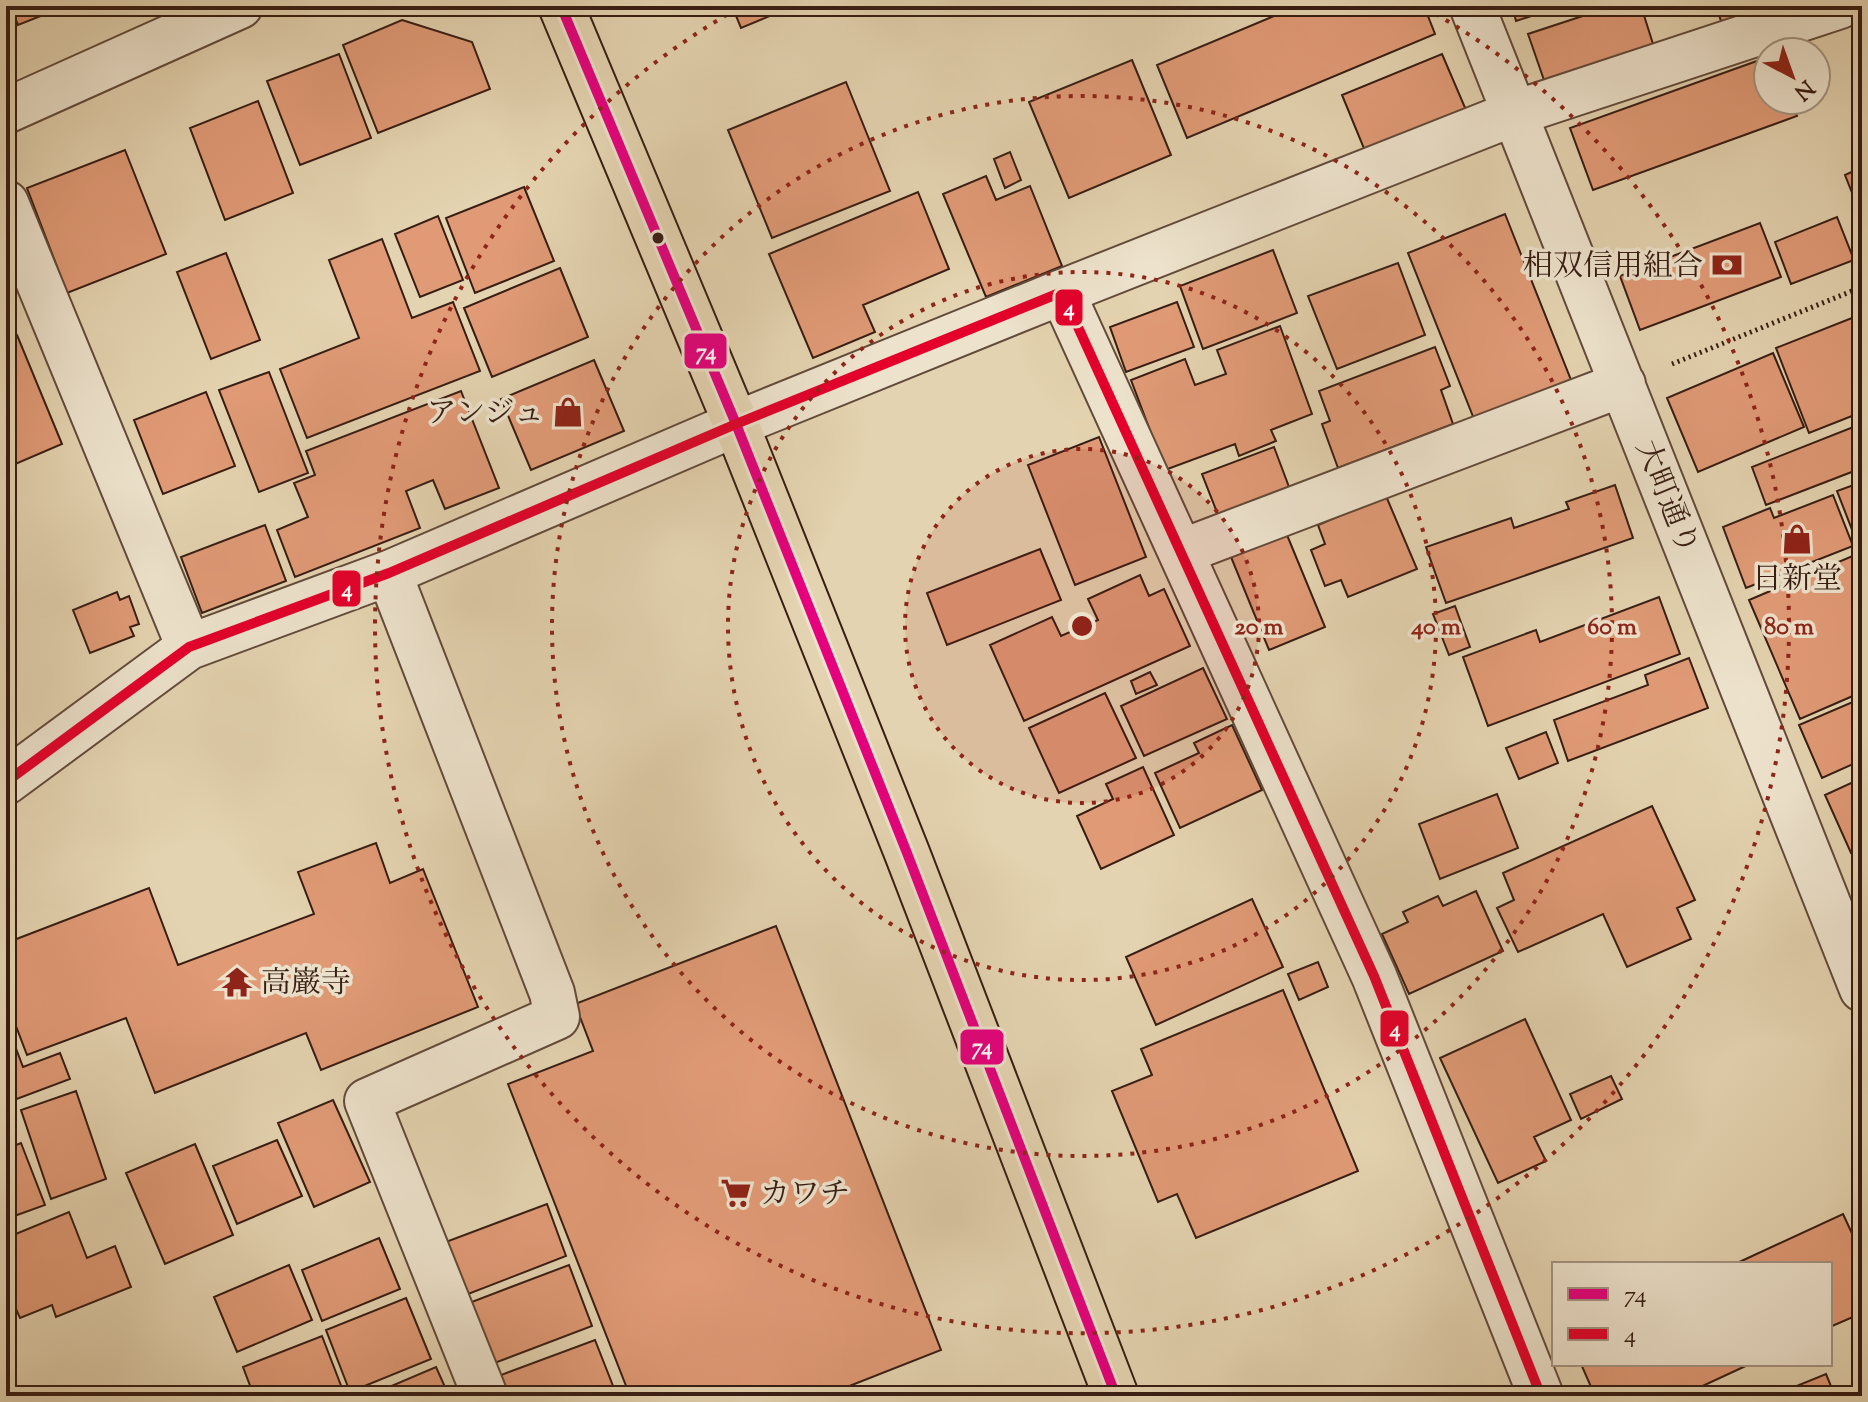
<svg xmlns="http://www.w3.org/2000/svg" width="1868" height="1402" font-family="'Sorts Mill Goudy','Noto Serif JP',serif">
<rect width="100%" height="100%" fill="#e4d3b0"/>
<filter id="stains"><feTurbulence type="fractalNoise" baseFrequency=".0025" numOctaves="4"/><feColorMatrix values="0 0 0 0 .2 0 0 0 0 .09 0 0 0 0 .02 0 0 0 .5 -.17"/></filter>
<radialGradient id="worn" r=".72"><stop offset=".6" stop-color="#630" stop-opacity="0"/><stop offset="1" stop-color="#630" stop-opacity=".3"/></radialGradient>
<path fill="#e09a76" stroke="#371d13" stroke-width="2" d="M10,6H66L18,25Z
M732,6H794L741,28Z
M1298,6H1424L1435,34L1187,138L1157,65Z
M1512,6H1562L1516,21Z
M1613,6H1641L1654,47L1545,83L1528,34Z
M1716,6H1783L1723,27Z
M402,20L472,42L490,89L378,133L343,45Z
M339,54L371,138L300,165L267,81Z
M1442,54L1466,110L1365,151L1342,95Z
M1768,57V100H1791L1797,116L1593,190L1570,128Z
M1132,60L1171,155L1069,198L1029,102Z
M846,82L890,191L772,238L728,130Z
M258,101L293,193L225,220L190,128Z
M125,150L166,254L67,293L27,188Z
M1010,152L1021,180L1005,188L994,159Z
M1862,167V218L1845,175Z
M986,176L996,200L1030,186L1062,266L986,297L943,194Z
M524,187L554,261L475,293L446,218Z
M918,192L949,269L863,305L875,332L813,358L769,254Z
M1505,214L1571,380L1474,419L1408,253Z
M438,216L463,280L420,297L395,234Z
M1837,217L1854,260L1791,284L1775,242Z
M1760,223L1781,277L1640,330L1620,276Z
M382,239L412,318L453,302L480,371L307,438L280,369L359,338L329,260Z
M1273,250L1297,313L1203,349L1180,286Z
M226,253L260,340L211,359L177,272Z
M1398,263L1425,335L1337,369L1308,296Z
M560,268L588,337L492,377L464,308Z
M1177,302L1194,347L1126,372L1110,327Z
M1862,314V412L1809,433L1776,348Z
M1280,326L1312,414L1271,430L1276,441L1239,456L1235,444L1165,470L1131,380L1185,359L1195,385L1226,374L1217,350Z
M17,335L62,444L6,468V340Z
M1435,347L1450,386L1441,390L1453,424L1338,468L1322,424L1330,421L1319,391Z
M1773,353L1804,427L1698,472L1667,398Z
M594,360L624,431L531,470L501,399Z
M269,372L308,473L259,492L219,390Z
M461,391L499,488L445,509L433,480L406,491L420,528L295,577L277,530L308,517L294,483L315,475L306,451Z
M206,392L235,466L163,494L134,420Z
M1861,424L1862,468L1766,505L1752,467Z
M1099,437L1146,557L1075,585L1028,465Z
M1274,447L1289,487L1218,515L1202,474Z
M1862,482V538L1856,540L1837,491Z
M1615,485L1633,538L1446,603L1426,547L1511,518L1514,528L1569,509L1566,502Z
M1833,495L1853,546L1746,588L1723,527L1770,508L1774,518Z
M1386,496L1417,569L1348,597L1341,580L1325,586L1311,550L1325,544L1318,525Z
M265,525L286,581L202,613L181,557Z
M1287,535L1325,627L1269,650L1231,557Z
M1040,549L1061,600L947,645L927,593Z
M1862,552V692L1800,719L1749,600Z
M1140,575L1149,596L1164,589L1190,646L1024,721L990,645L1052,617L1061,636L1098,620L1088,599Z
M117,592L120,600L129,596L139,624L130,627L134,636L90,653L73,610Z
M1659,597L1680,654L1488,726L1463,657L1536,630L1540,642Z
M1455,606L1470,647L1449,655L1433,614Z
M1689,658L1708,708L1568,761L1554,720L1648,685L1645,675Z
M1203,668L1227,719L1144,756L1121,706Z
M1150,672L1157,685L1136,694L1131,681Z
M1105,693L1136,758L1059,793L1029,728Z
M1862,698V760L1822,778L1799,725Z
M1232,725L1262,790L1180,828L1155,773L1199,753L1194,743Z
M1546,732L1558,763L1519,779L1506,748Z
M1143,767L1174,835L1101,869L1077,816L1113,799L1106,784Z
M1862,778V848L1851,853L1825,795Z
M1497,794L1518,848L1440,879L1419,824Z
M1652,806L1695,900L1677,908L1691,939L1627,967L1603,914L1518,952L1497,908L1514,900L1503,873Z
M376,843L390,883L423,869L478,1007L321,1070L306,1033L155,1093L126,1018L27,1055L6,1000V943L149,888L178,965L314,914L298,872Z
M1476,891L1503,951L1409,994L1382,934L1408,922L1403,912L1438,896L1443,906Z
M1252,899L1283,967L1156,1025L1126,957Z
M776,926L941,1350L824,1396H630L508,1084L593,1051L575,1004Z
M1318,962L1328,987L1299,1000L1288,974Z
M1283,990L1358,1171L1196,1238L1177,1194L1158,1202L1112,1091L1152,1075L1141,1049Z
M1525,1019L1571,1120L1534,1137L1546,1161L1498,1183L1440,1058Z
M6,1022L23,1067L60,1053L70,1079L14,1100L6,1079Z
M1611,1076L1622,1099L1581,1119L1570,1094Z
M76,1091L106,1179L51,1199L21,1110Z
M333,1100L370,1182L314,1207L278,1123Z
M277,1140L302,1196L237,1224L213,1166Z
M21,1143L45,1205L6,1219V1149Z
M195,1144L233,1235L165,1264L126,1173Z
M547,1204L566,1256L463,1296L443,1243Z
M69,1212L87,1258L115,1246L131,1287L56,1317L52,1305L20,1318L12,1300L6,1302V1238Z
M1843,1214L1862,1255V1313L1830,1327V1264H1735Z
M379,1238L400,1289L322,1321L302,1270Z
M289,1265L312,1320L237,1352L214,1297Z
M569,1265L592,1326L492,1364L469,1303Z
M406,1298L431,1359L350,1392L326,1330Z
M322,1336L345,1396H254L243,1367Z
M595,1340L615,1391L603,1396H509L501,1375Z
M1581,1364H1750L1681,1396H1595Z
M436,1367L449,1396H385L382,1390Z
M1826,1374L1835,1396H1772Z"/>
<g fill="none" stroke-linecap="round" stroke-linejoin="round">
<g stroke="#624a3a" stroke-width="48">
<path id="minor" d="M1472,6L1862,989
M6,111L240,6
M6,203L189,647
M1062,292L1515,113L1840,6
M1181,552L1623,384
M389,573L552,993L557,1017L367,1101L485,1396
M6,782L189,647L389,573L736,424L1062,292L1374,976L1541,1396"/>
</g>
<g stroke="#371d13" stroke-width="48">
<path id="highway" d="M561,6L736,424L907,853L1116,1396"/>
</g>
<path stroke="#371d13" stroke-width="5" stroke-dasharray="2 4" stroke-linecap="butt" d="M1672,364L1862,287"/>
<use href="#minor" stroke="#ede2cc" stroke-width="44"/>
<use href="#highway" stroke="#e4d3b0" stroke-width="44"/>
<g stroke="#ede2cc" stroke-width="16">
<path id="bus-1" d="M561,6L736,424L907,853L1116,1396"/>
</g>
<g stroke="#ede2cc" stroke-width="16">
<path id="bus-2" d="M6,782L189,647L389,573L736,424L1062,292L1374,976L1541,1396"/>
</g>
<use href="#bus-1" stroke="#e5007d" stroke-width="10"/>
<use href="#bus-2" stroke="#e4002b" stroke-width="10"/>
</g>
<circle cx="1082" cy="626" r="177" fill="#8f2418" fill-opacity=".12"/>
<g fill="none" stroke="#8f2418" stroke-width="4" stroke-dasharray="4 8">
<circle cx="1082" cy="626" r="177"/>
<circle cx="1082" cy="626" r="354"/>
<circle cx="1082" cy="626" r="530"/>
<path d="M1425 8A707 707 0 1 1 739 8"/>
</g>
<defs>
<g id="bank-bare" transform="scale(2.4)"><path d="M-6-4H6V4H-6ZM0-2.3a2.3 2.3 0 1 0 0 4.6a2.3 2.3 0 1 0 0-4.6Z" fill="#8f2418" stroke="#ede2cc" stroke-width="2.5" paint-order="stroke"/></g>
<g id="shop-bare" transform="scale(2.4)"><path d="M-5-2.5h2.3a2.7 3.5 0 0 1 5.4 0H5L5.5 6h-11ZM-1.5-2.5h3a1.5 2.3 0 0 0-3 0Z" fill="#8f2418" stroke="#ede2cc" stroke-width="2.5" paint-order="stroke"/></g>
<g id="temple-bare" transform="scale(2.4)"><path d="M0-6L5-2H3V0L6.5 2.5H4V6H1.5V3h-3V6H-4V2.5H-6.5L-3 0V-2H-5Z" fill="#8f2418" stroke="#ede2cc" stroke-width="2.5" paint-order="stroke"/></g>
<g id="supermarket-bare" transform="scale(2.4)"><path d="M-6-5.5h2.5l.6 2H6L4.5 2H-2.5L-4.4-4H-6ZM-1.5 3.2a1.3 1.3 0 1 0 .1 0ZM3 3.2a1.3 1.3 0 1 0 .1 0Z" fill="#8f2418" stroke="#ede2cc" stroke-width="2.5" paint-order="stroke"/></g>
</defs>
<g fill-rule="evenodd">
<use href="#bank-bare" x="1727" y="265"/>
<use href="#shop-bare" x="568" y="412"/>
<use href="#shop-bare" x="1797" y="539"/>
<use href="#temple-bare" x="237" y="982"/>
<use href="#supermarket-bare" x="736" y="1193"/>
</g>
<circle fill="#371d13" stroke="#ede2cc" stroke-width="3" cx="658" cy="238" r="7"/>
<g text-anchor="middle" stroke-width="7" stroke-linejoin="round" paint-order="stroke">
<g font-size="30" fill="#371d13" stroke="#ede2cc" text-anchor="end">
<text x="1703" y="275">相双信用組合</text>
<text x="544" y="422">アンジュ</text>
<text x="1797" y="588" text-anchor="middle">日新堂</text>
<text x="261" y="992" text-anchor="start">高巌寺</text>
<text x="760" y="1203" text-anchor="start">カワチ</text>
</g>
<g font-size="30" fill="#371d13" stroke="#ede2cc">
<text transform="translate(1668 497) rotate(68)" y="10">大町通り</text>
</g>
</g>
<circle cx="1082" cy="626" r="12" fill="#8f2418" stroke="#ede2cc" stroke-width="4"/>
<g font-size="24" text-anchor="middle" font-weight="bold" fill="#8f2418" stroke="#ede2cc" stroke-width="7" stroke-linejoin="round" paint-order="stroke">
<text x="1259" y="634">20 m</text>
<text x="1436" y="634">40 m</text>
<text x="1612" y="634">60 m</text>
<text x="1789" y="634">80 m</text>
</g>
<g stroke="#ede2cc" stroke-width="3">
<rect x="1054" y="288" width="30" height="39" rx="8" fill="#e4002b"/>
<rect x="683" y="332" width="45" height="38" rx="8" fill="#e5007d"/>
<rect x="331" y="569" width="31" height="39" rx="8" fill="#e4002b"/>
<rect x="1379" y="1009" width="31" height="39" rx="8" fill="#e4002b"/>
<rect x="959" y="1028" width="46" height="38" rx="8" fill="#e5007d"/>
</g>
<g font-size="22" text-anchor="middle" font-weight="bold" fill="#fff">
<text x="1069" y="315">4</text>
<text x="706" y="359">74</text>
<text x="347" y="596">4</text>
<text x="1395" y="1036">4</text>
<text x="982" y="1054">74</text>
</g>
<rect width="1868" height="1402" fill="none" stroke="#e4d3b0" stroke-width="32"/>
<rect x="8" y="8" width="1852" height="1386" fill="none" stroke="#371d13" stroke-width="4"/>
<rect x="16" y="16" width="1836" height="1370" fill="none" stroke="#371d13" stroke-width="2"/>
<rect x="1552" y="1262" width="280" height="104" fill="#ede2cc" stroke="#a49382" stroke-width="2"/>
<rect x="1568" y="1288" width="40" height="12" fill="#e5007d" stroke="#a49382" stroke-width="2"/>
<text x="1624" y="1302" font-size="24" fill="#371d13">74</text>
<rect x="1568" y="1328" width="40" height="12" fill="#e4002b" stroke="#a49382" stroke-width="2"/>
<text x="1624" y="1342" font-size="24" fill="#371d13">4</text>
<g transform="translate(1792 76) rotate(139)"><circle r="38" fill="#ede2cc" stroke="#a49382" stroke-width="2"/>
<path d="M0-6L14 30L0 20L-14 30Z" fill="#8f2418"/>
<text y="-12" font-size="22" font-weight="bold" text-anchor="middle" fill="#371d13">N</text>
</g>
<rect width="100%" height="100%" filter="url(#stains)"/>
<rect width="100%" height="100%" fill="url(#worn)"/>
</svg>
